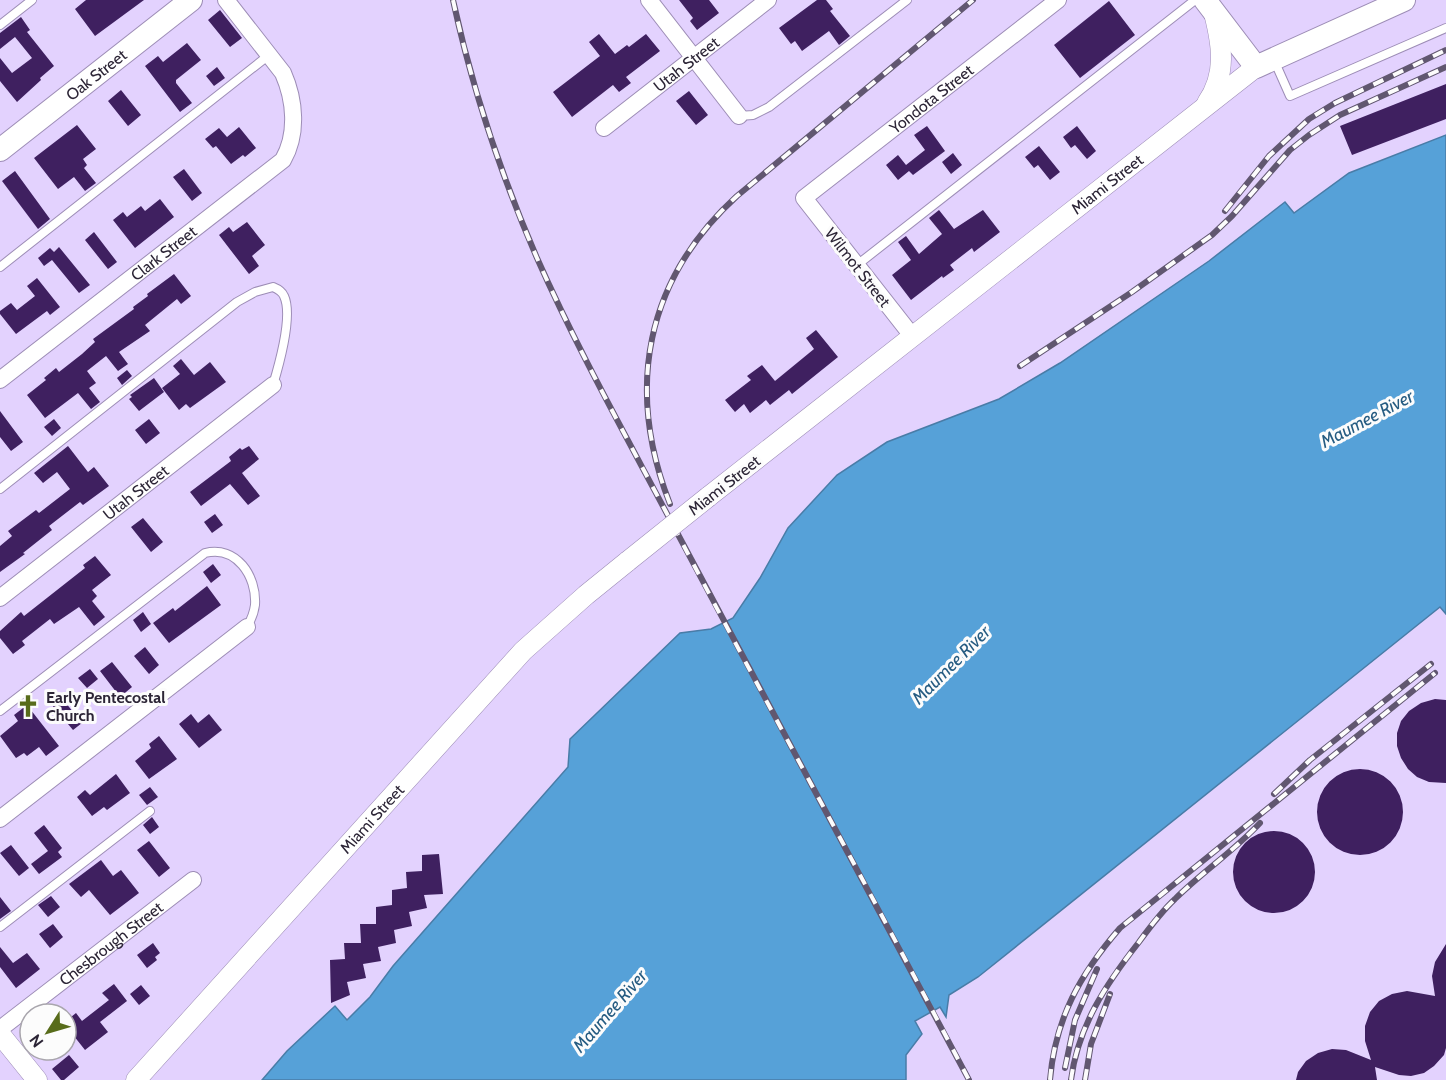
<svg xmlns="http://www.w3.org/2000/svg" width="1446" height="1080" font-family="Cabin,sans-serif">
<rect width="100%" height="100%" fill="#e3d2fe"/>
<path fill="#56a1d8" stroke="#497ca7" stroke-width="1.5" d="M1446,135V614L1440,607L978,977L949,995L946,1017L940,1007L915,1021L922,1034L906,1055V1080H262L287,1051L335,1006L347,1020L370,997L393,966L568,767L570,739L680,633L711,629L733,618L760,578L788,528L837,475L887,442L999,399L1060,363L1209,261L1285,202L1294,213L1349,173Z"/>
<path fill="#3f2060" d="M86,0H144L95,36L75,9Z
M679,0H709L719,13L697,30L690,21L693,18Z
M817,0H826L833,9L830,11L850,36L839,45L829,31L802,51L795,41L791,44L779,28Z
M1109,1L1135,35L1080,78L1054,45Z
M220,10L242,38L230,47L208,20Z
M21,17L30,30L27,32L54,66L40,78L41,80L17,102L0,81V58L12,73L32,58L15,37L0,49V33Z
M599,34L615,54L627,45L629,47L646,34L660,51L626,77L631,83L619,92L613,85L572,117L553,92L600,56L589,42Z
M187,43L201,60L176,80V83L192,103L180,112L145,66L158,56L163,62Z
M217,67L225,78L214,86L206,76Z
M1446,84V119L1352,155L1340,126Z
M121,90L141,115L128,126L108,101Z
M689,91L708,115L696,125L676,101Z
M77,125L96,149L83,159L87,165L84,168L96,183L85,191L74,177L58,189L34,158Z
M927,126L945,151L913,175L909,171L898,180L886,165L898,155L906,165L925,150L914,135Z
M1077,126L1096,151L1087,159L1075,145L1071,148L1063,137Z
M239,127L256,148L245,157L243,155L231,164L216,146L213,148L205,139L219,128L227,137Z
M1039,146L1060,172L1050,180L1038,165L1034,168L1025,157Z
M953,153L962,165L951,174L942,162Z
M184,169L202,193L192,201L173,177Z
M15,171L50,219L38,229L2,181Z
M160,199L174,217L135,248L113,220L123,212L127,217L141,206L145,211Z
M939,210L954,229L983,210L1000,232L974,252L972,248L950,265L954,270L943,278L942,276L911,300L892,275L911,260L898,242L906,236L919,254L942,234L929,218Z
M247,222L265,245L252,256L259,266L249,274L219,235L229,227L233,232Z
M94,232L117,262L108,269L85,240Z
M59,247L90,285L79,293L52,260L44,266L38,258L50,248L54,252Z
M174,274L191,296L181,304L177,299L145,325L150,331L119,352L128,364L118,371L106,356L87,371L96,383L89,388L100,402L91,409L78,393L45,418L27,395L46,380L44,378L56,368L59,372L82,354L95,342L93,339L134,309L133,307L148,296L147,294Z
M37,278L60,307L50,315L47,311L16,334L0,314V311L11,303L17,310L35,296L27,286Z
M816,330L838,357L792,394L789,390L770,405L766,400L750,413L744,404L735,412L725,400L751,380L747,376L762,365L775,381L814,349L806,338Z
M181,359L194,375L210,362L226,382L190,408L186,404L179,410L162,388L180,374L173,366Z
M127,370L132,376L122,385L117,378Z
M154,378L164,392L139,411L129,399L132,397L130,395Z
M0,411L23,442L11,451L0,437Z
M54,419L61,428L52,436L44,427Z
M149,419L160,433L146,444L135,430Z
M68,446L88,472L94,467L109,486L83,505L80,502L49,526L52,530L23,553L25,554L0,572V546L12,536L8,531L36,510L39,513L70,489L57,472L43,483L34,473Z
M249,446L259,459L242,473L260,496L248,505L230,484L201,506L190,492L231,461L229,457L240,448L242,450Z
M215,514L223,525L212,533L204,522Z
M143,518L163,542L151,552L131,527Z
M95,556L111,575L92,590L97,596L92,601L105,617L94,626L79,607L54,624L50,619L22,641L25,645L13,654L0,638V631L21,612L24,616L85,568L83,565Z
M213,564L221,575L211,583L203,572Z
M207,586L221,605L169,643L153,623L173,608L175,611Z
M143,612L151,624L141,632L133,620Z
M145,647L159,665L149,674L134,656Z
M112,662L132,687L120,697L100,671Z
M90,669L98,679L87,688L78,678Z
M61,697L82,723L73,730L52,705Z
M1435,699L1446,700V783L1429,782L1417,777L1408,769L1401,758L1397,746V733L1401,721L1409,711L1421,703Z
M27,705L59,746L46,756L39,747L27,756L24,753L16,758L0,736L18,721L14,715Z
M191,714L198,723L209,714L222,730L199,748L179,724Z
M159,736L177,759L149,779L135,761L151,748L149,744Z
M1317 812a43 43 0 1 1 86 0a43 43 0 1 1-86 0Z
M116,774L130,793L107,810L104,807L92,816L77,797L85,790L90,795Z
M150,787L158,797L147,805L139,795Z
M152,817L159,827L150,834L143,825Z
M44,825L62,848L58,852L62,857L39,874L31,864L48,851L34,833Z
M1233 872a41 41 0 1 1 82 0a41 41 0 1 1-82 0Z
M149,841L170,868L159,877L137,850Z
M11,845L29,868L19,876L0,853Z
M439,854L443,894L424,895L427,908L409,912L412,926L394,930L396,943L378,947L381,961L363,964L366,978L347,982L350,995L331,1003L330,960L345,959L344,943H361L360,924H376V907L392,905V890L407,888L406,872L422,871V855Z
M101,860L113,876L121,870L139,893L110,915L89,890L81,897L69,884Z
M51,896L60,907L48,917L38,905Z
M0,897L11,911L0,919Z
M53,924L63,937L50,948L39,934Z
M153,943L160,953L155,957L157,960L147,968L137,955Z
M1446,944V1048L1444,1055L1434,1066L1424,1073L1411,1076L1399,1075L1375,1067L1377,1080H1296L1298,1072L1306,1061L1318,1053L1332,1049L1346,1050L1371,1060L1365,1041V1026L1370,1012L1379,1001L1392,994L1407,991L1435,996L1432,976L1435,962Z
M0,947L13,963L27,953L40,969L16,988L0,967Z
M114,984L127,1001L100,1022L108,1032L85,1050L66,1026V1021L76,1013L82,1021L109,1000L102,993Z
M141,985L150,996L139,1005L130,994Z
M69,1055L79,1067L64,1080H61L52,1069Z"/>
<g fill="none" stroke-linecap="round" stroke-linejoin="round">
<g stroke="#9d8db6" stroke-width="10">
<path id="service" d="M0,25L32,0
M1274,60L1290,96L1446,28
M739,116L753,115L769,107L907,0
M857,265L1195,0
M0,267L269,55
M0,489L237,302L255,292L273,287C278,289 282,291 284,296C293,315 279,365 273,385
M0,711L205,553C236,545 257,576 255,605C254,613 251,620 247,627
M0,927L150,811"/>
</g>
<g stroke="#9d8db6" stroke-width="18">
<g id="minor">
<path d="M649,0L739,116"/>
<path id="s1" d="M604,128L768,0"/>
<path id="s2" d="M913,337L804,198L1058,0"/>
<path id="s3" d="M0,380L283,160C298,134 295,100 283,73L226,0"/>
<path id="s4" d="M0,598L273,385"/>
<path d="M0,819L247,627"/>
<path id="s5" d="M0,1029L193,880"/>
</g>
</g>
<g stroke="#9d8db6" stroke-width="21">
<g id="tertiary">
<path d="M1207,103C1227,74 1222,45 1214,13"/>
<path id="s6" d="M708,497L1256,67"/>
<path d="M0,1034L37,1080"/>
<path id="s7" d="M136,1080L523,651L586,595L628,561"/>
</g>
</g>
<g stroke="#9d8db6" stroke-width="24">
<g id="secondary">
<path d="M1205,0L1256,67L1404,0"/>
<path id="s8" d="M0,150L191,0"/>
</g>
</g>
<use href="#service" stroke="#fff" stroke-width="8"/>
<use href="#minor" stroke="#fff" stroke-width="16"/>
<use href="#tertiary" stroke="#fff" stroke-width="20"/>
<use href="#secondary" stroke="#fff" stroke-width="22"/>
<g stroke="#615770" stroke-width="6">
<path id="rail" d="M453,0C472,88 501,175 537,258C575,344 621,427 665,510C765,701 869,889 969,1080
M1225,211L1269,156L1309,119L1335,103L1446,50
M1020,366L1132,292L1212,235L1232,216L1290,150L1309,135L1340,115L1446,67
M670,504C625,389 645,280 737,196L973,0
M1274,794L1310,760L1431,664
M1065,1068L1075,1020L1097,969
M1050,1080C1055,1019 1080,974 1120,928L1435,673
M1071,1080C1078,1026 1106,984 1139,942C1150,927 1161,912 1175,899C1202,872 1234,851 1260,823
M1085,1080L1091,1044L1110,994"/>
</g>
<use href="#rail" stroke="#fcfcfc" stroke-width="4" stroke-dasharray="11" stroke-linecap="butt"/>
<g stroke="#9d8db6" stroke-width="21" stroke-linecap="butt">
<path id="tertiary-bridge" d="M628,561L708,497"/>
</g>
<use href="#tertiary-bridge" stroke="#fff" stroke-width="20"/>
</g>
<defs>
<g id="church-bare" transform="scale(1.8)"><path d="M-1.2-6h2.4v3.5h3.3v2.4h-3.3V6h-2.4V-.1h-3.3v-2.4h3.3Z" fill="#586c1b" stroke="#fcfcfc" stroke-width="2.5" paint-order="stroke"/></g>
</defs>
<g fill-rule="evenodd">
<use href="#church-bare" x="28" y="706"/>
</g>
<g text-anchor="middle" stroke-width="6" stroke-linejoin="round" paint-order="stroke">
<g font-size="16" fill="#2c2536" stroke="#fcfcfc">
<text dy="6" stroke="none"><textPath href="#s1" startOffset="104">Utah Street</textPath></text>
<text dy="6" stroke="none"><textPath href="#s8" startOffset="122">Oak Street</textPath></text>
<text dy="6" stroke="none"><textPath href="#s2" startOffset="338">Yondota Street</textPath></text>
<text dy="6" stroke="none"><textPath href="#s6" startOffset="507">Miami Street</textPath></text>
<text dy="6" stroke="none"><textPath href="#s3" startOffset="207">Clark Street</textPath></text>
<text transform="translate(858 267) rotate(52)" y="6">Wilmot Street</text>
<text transform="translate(724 485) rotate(-38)" y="6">Miami Street</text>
<text dy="6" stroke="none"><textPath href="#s4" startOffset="172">Utah Street</textPath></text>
<text dy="6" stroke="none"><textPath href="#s7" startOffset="352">Miami Street</textPath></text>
<text dy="6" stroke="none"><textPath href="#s5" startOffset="140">Chesbrough Street</textPath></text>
</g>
<g font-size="16" font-weight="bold" fill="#2c2536" stroke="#fcfcfc" text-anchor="start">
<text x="46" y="703">Early Pentecostal<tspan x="46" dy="18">Church</tspan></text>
</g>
<g font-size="18" font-style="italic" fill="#265c82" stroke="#fcfcfc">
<text transform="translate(1367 419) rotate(-28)" y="6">Maumee River</text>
<text transform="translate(951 665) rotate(-45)" y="6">Maumee River</text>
<text transform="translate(610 1011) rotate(-49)" y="6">Maumee River</text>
</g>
</g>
<g transform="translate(48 1032) rotate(233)"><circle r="28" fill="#fcfcfc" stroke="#a9a6ad" stroke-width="1.5"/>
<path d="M0-4.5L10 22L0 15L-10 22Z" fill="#586c1b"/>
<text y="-9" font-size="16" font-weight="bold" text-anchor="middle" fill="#2c2536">N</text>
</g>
</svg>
